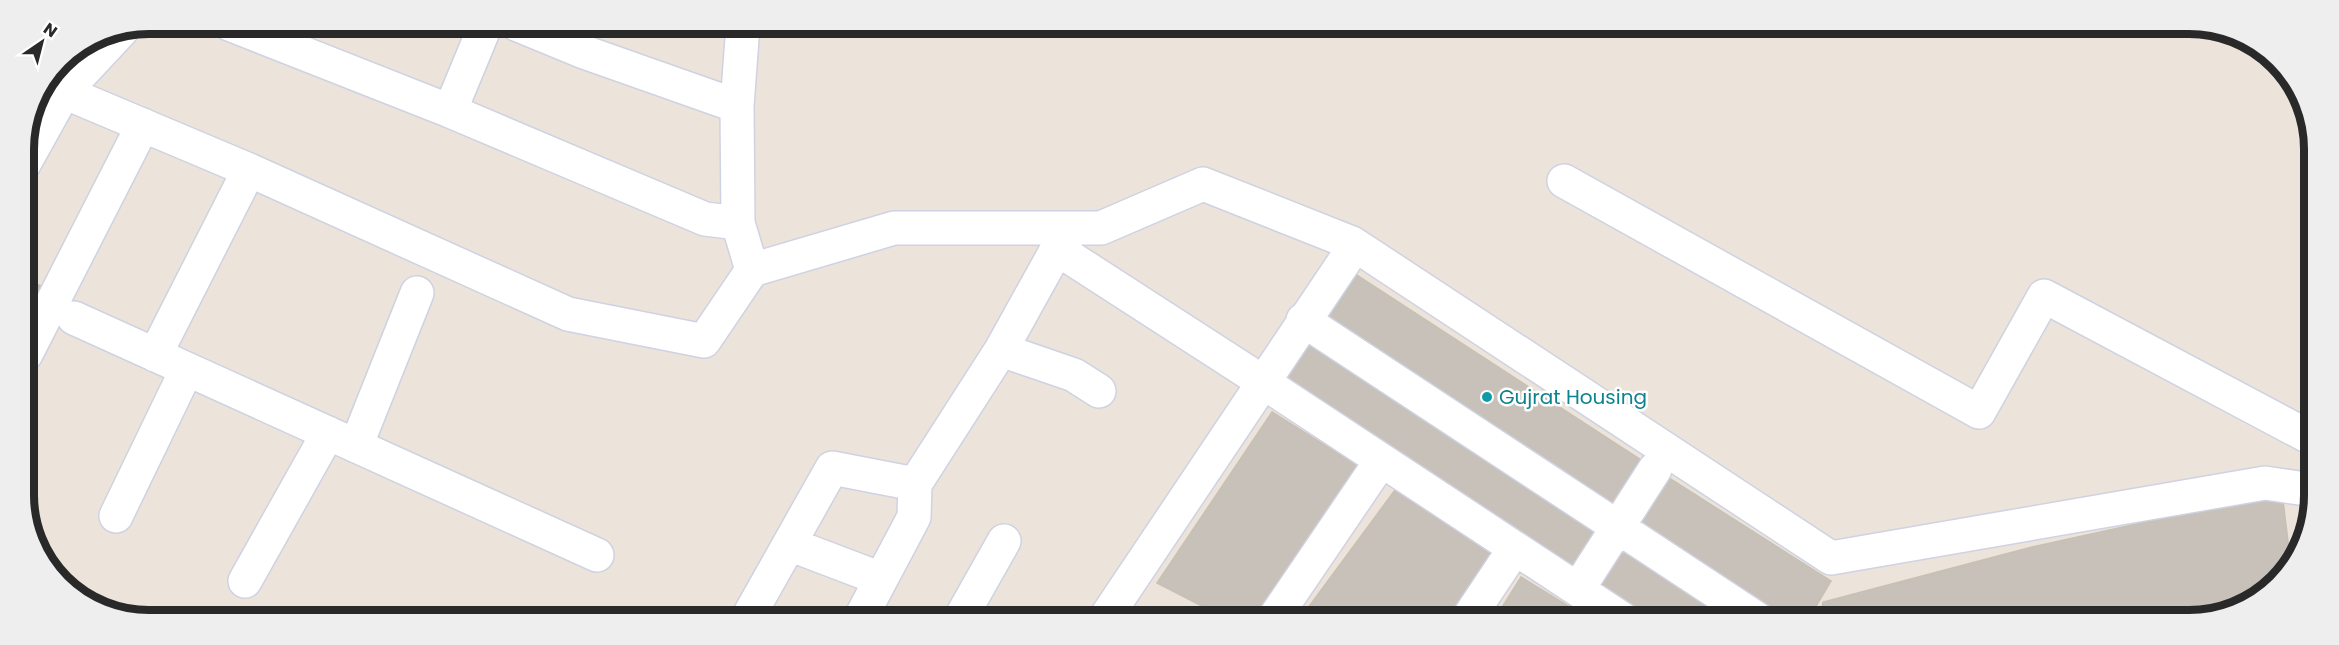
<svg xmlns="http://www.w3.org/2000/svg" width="2339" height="645" font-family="Poppins,sans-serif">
<rect width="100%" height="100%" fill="#ece4da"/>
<path fill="#c7c1b9" stroke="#c7c0b3" stroke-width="1.5" d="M1352,272L1655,469L1622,521L1320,324Z
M1304,337L1599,533L1566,582L1278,375Z
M1272,412L1358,466L1256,620H1229L1157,583Z
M1655,469L1831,581L1808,620H1759L1622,521L1647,516Z
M1395,490L1507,560L1460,620H1299Z
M2282,492L2290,558L2272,590L2197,621L1820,620L1823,602L2032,547Z
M1621,549L1732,620H1630L1589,597Z
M1521,577L1591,620H1494Z"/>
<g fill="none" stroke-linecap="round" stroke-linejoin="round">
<path stroke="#c5bfb7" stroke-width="33" stroke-dasharray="33 16" stroke-linecap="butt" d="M25,296L74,318"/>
<g stroke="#cfd2e2" stroke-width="36">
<path id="minor" d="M229,24L450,111L705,219L738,223
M516,24L584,52L737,106
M743,25L737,106L738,223L752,270
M64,92L122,30
M450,111L486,24
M24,164L64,92L249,170L568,314L704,341L752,270L894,228H1101L1203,184L1352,243L1831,558L2265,483L2313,490
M1564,181L1979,412L2044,296L2313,439
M1057,249L1263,382L1624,620
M74,318L597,555
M1303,320L1759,620
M1001,350L1057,249L1070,233
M26,354L143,125
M155,355L249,170
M356,446L417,293
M915,484L1001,350L1074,375L1099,391
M116,516L187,369
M789,544L881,579
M245,581L328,433
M1578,589L1655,469
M747,619L832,468L915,484L914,517L860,619
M960,619L1004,541
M1104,620L1346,259L1352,243
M1273,620L1381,461
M1467,620L1515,548"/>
</g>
<use href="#minor" stroke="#fff" stroke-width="33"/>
</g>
<circle fill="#0f9aa8" stroke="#fff" stroke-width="2" cx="1487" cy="397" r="6"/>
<g text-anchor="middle" stroke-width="5" stroke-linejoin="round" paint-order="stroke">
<g font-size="20" fill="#0d838f" stroke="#fff" text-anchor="start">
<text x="1499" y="404">Gujrat Housing</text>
</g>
</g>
<path d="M0 0H2339V645H0ZM149 34H2189A115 115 0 0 1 2304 149V495A115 115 0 0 1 2189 610H149A115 115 0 0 1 34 495V149A115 115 0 0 1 149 34Z" fill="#eee" fill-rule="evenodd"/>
<path fill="none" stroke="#292929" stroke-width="8" d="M149 34H2189A115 115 0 0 1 2304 149V495A115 115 0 0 1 2189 610H149A115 115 0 0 1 34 495V149A115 115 0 0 1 149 34Z"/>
<g transform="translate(42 42) rotate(35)" stroke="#ffffff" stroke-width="4.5" paint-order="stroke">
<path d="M0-4.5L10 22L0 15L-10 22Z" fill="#292929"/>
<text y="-9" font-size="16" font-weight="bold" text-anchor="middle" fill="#292929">N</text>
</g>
</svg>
